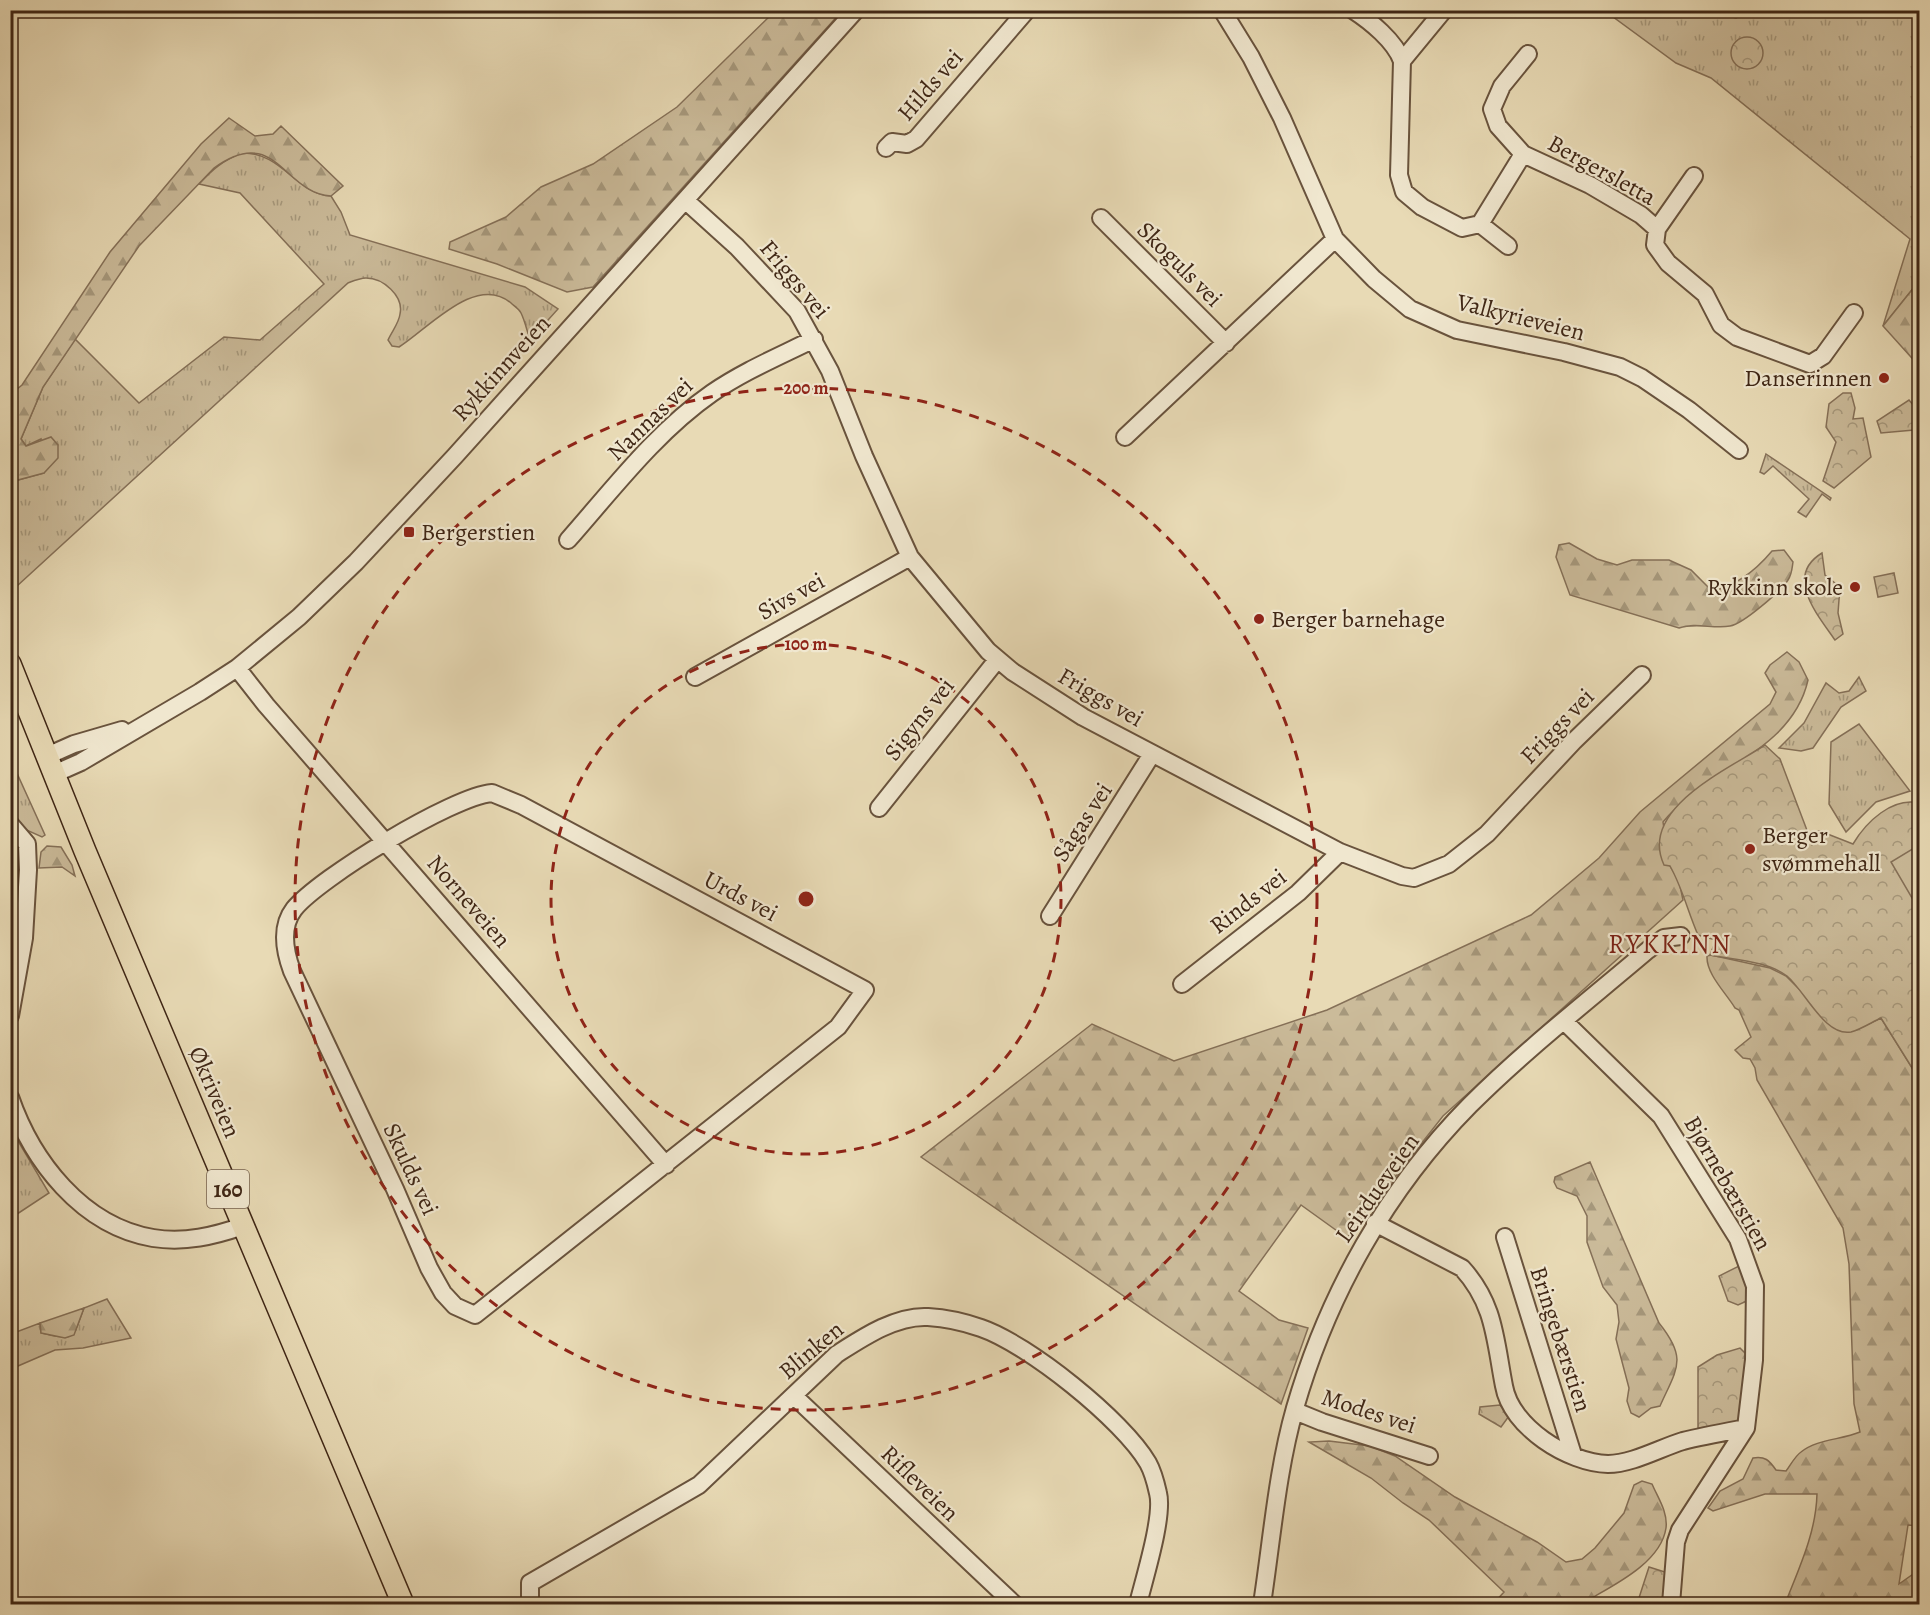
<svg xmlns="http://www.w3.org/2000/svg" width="1930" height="1615" font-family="Alegreya,serif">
<defs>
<pattern id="grass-tufts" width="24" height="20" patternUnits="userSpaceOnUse" patternTransform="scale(1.5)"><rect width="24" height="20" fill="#cbbb9a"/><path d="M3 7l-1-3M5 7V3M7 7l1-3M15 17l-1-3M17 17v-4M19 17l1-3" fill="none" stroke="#a6987c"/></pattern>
<pattern id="forest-firs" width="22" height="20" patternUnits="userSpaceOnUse" patternTransform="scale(1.5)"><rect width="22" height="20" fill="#cbbb9a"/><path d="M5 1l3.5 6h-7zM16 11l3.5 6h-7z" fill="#a6987c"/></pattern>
<pattern id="park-crowns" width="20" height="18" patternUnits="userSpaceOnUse" patternTransform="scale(1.5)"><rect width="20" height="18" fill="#cbbb9a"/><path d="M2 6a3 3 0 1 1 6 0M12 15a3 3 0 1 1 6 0" fill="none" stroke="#a6987c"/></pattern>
</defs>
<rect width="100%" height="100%" fill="#e8dab5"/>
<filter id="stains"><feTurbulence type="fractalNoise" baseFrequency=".00333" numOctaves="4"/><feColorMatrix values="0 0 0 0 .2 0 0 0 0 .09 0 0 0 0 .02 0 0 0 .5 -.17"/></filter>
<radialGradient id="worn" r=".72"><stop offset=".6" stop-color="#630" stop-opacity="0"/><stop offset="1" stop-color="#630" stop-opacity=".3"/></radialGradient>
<path fill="url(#grass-tufts)" stroke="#857058" stroke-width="1.5" d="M1753,10L1919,11V281L1883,326L1910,239L1711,78L1676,63L1605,11H1707L1736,18Z
M242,153C282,152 296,194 331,196L341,212L350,235L525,287L558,309L530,340C527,331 525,321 521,313C519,309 514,306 511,303C476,273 428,329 399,347L392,346L388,340C392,331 399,323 400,314C404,296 383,278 366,278C360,278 353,281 348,283L17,586L11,572L10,485L18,480L44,473L41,439L26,446L21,439L43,387L75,339L139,403L224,337L260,340L324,284L240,193L199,184C212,170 223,160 242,153Z
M1766,454L1831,498L1830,500L1822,494L1806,517L1798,512L1809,499L1773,466L1764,474L1760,472Z
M1859,677L1866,691L1841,707L1813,748L1801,751L1779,748L1804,723L1826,683L1839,693L1849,691Z
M1859,724L1910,791L1876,802L1846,832L1829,804L1831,742Z
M11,768L15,769L45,835L42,837L22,828L11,815Z
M11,1124L15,1136L49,1193L11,1218Z
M107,1299L131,1338L83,1348L55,1350L11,1369V1334L40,1323L41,1333C77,1341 72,1339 84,1308Z"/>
<path fill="url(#forest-firs)" stroke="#857058" stroke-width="1.5" d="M776,10L842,11L593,287L567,292L497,264L449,249L450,242L506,217L541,187L593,164L677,107Z
M229,118L255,136L273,134L281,126L343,186L331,196C283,193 276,123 214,168L139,246L43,387L21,439L26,446L51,437L58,445V458L44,473L18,480L11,485V394L22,385L110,252L201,144Z
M1919,281L1917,309L1919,366L1883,326Z
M1569,543L1597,559L1617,565L1632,560H1669L1691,570L1712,591C1737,586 1756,570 1772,551L1784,550L1793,562C1792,568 1792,574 1788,580C1781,591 1743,624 1730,626C1713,629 1696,622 1679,628L1570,595L1556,557L1559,545Z
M1787,652L1799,662L1808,680C1792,752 1706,770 1663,822L1670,866L1679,881L1683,900L1443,1116L1347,1238L1301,1205L1239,1291L1279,1320L1308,1328L1281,1404L921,1157L1092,1024L1174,1061L1327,1010L1531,915L1599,858L1640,812L1770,704L1776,692L1765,673L1770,665Z
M47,846L61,847L72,865L75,876L62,867L39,868L41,852Z
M1711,955L1770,968L1786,976L1803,993L1856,1030L1881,1018L1919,1079L1920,1526L1908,1525L1899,1584L1919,1570V1604H1785C1799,1568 1816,1533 1817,1494H1765L1713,1511L1708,1508L1720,1491L1743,1479L1753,1458C1765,1456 1769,1460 1776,1470L1786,1471C1790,1466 1795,1456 1801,1452C1817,1439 1841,1440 1860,1432L1854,1404L1849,1264L1843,1228L1757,1080L1755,1068L1750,1059L1743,1058L1735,1050L1751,1037L1739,1010L1735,1008C1726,993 1706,974 1707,956Z
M1590,1162L1659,1323C1688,1359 1677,1368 1660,1406L1651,1408L1639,1417L1631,1413L1627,1401L1629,1388L1616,1339L1619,1322L1617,1305L1603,1287L1587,1242V1216L1577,1196L1557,1188L1554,1182L1555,1177Z
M84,1308L74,1335L65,1338L41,1333L40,1323Z
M1329,1441L1370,1446L1395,1456L1455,1497L1537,1542L1566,1562L1582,1559L1595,1548L1624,1513L1634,1485L1642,1481L1652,1484C1658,1498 1668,1512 1666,1528C1661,1562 1616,1584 1590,1599L1586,1604H1493L1504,1592L1429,1520L1403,1503L1371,1478L1309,1442Z"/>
<path fill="url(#park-crowns)" stroke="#857058" stroke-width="1.5" d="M1731 53a16 16 0 1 1 32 0a16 16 0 1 1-32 0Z
M1843,393H1851L1855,408L1853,419L1863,418L1871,457L1834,488L1823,481L1836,442L1826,427L1829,404Z
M1909,400L1919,412V425L1914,430L1881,433L1877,421Z
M1822,553L1825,575L1840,587L1838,613L1843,634L1835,640C1817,614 1784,576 1822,553Z
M1894,573L1898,593L1878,597L1874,577Z
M1765,745L1780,759L1808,833L1820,831L1853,844C1866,822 1892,797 1919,803V1079L1881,1018C1872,1022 1862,1029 1851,1032C1825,1037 1805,991 1787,976C1767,961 1734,960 1710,955L1716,940L1698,935C1688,912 1682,887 1670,866L1664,865C1638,809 1727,770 1765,745Z
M1743,1264L1749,1300L1738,1305L1728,1301L1719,1276Z
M1740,1348L1749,1357L1743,1410L1737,1424L1698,1428V1367L1717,1355Z
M1500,1405L1509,1416L1501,1427L1479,1414L1480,1407Z
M1649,1567L1665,1572L1664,1604H1637Z"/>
<path fill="#cbbb9a" stroke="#857058" stroke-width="1.5" d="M1919,845V910L1891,862Z"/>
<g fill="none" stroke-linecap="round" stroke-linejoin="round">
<g stroke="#69533d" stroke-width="20">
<path id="minor" d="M1222,10L1251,57L1282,118L1335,239L1374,279L1410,309L1457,330L1564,352L1620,367L1642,378L1689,410L1739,450
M1353,10C1370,21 1395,41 1402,61L1399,175L1404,192L1422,207L1462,228L1480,224L1523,154
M1528,54L1502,86L1492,109L1498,126L1523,154L1590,185L1641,215L1657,229L1655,245L1668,263L1705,294L1721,325L1737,337L1810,364L1823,356L1854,313
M1402,61L1444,10
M886,148L892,142L907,144L916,139L1027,10
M685,200L737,247L797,311L830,371L864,456L910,557L988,651L1013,672L1083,717L1340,852L1402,876L1414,878L1449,864L1487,834L1574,741L1642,675
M1101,218L1226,343
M1480,224L1508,246
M1657,229L1694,176
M1125,437L1335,239
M568,540C613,489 656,432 712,393C744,371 780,356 814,339
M237,668L266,705L666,1165
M695,677L910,557
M47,756L74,744L122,730
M54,774L81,762L200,692L237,668L299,617L356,562L455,456L856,10
M492,793L521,805L865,990L838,1027L475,1315L455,1306L443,1293L429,1268L395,1189L292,971C285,952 280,927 294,909C319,878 453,796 492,793Z
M879,808L997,660
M10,824L27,844L28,870L24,938L10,1016
M1050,916L1152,754
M1182,984L1298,893L1340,852
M1564,1021L1661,1116L1738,1239L1755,1286L1754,1360L1746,1428L1680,1530L1676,1542L1671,1604
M10,1097C32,1161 82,1226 153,1238C185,1243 214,1236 243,1226
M1375,1223L1462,1268C1495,1304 1495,1340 1504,1386C1511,1427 1568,1463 1608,1464C1632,1464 1660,1448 1683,1441C1703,1436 1725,1432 1746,1428
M1505,1237L1573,1455
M794,1396L1014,1604
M1295,1411L1322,1422L1429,1456
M533,1604L530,1599V1583L699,1485L837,1354C862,1338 896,1315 928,1317C945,1318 964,1322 981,1328C1028,1344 1123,1420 1148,1463C1153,1472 1156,1484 1158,1493C1164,1516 1144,1579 1138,1604
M1262,1604C1272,1539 1277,1471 1295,1408C1328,1294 1387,1189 1470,1105C1525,1050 1588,1001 1648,950L1664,938L1681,936"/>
</g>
<g stroke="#3f2615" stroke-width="24">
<path id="major" d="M10,664L85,851L403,1604"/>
</g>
<use href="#minor" stroke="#f0e7cf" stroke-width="16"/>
<use href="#major" stroke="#e8dab5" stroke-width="21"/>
</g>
<g fill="none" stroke="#8f2418" stroke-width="3" stroke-dasharray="10 8">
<circle cx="806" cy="899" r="255"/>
<circle cx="806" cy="899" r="511"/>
</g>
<g fill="#8f2418" stroke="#f0e7cf" stroke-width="2">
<circle cx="1884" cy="378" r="6"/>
<rect x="403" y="526" width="12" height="12" rx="3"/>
<circle cx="1855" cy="587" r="6"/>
<circle cx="1259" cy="619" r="6"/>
<circle cx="1750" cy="849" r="6"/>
</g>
<g text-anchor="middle" stroke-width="4.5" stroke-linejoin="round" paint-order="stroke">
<rect fill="#f0e7cf" stroke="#74604d" stroke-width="1.5" x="207" y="1170" width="42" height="38" rx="4.5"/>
<g font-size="22" font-weight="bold" fill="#3f2615">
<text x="228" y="1197">160</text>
</g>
<g font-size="24" fill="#3f2615" stroke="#f0e7cf">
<text transform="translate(930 85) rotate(-49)" y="8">Hilds vei</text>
<text transform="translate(1602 170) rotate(29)" y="8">Bergersletta</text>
<text transform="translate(1180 264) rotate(45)" y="8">Skoguls vei</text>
<text transform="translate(795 279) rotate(50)" y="8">Friggs vei</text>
<text transform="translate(1521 317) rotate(14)" y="8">Valkyrieveien</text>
<text transform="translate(501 368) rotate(-48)" y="8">Rykkinnveien</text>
<text transform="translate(650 419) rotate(-44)" y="8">Nannas vei</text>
<text transform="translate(791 596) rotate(-29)" y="8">Sivs vei</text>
<text transform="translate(1101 697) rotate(30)" y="8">Friggs vei</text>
<text transform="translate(919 719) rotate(-52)" y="8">Sigyns vei</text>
<text transform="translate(1557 726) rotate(-46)" y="8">Friggs vei</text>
<text transform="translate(1082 822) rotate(-57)" y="8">Sågas vei</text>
<text transform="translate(741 896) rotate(28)" y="8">Urds vei</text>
<text transform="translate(469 901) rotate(49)" y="8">Norneveien</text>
<text transform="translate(1248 901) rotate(-38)" y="8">Rinds vei</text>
<text transform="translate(215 1092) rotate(67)" y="8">Økriveien</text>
<text transform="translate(411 1169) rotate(65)" y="8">Skulds vei</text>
<text transform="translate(1728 1183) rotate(60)" y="8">Bjørnebærstien</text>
<text transform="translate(1377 1188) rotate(-55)" y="8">Leirdueveien</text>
<text transform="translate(1561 1339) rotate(72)" y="8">Bringebærstien</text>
<text transform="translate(811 1350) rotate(-40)" y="8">Blinken</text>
<text transform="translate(1369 1411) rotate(18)" y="8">Modes vei</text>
<text transform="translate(920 1483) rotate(44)" y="8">Rifleveien</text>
</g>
<g font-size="24" fill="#3f2615" stroke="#f0e7cf" text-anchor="start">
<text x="1872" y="386" text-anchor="end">Danserinnen</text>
<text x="421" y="540">Bergerstien</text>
<text x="1843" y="595" text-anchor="end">Rykkinn skole</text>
<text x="1271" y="627">Berger barnehage</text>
<text x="1762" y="843">Berger<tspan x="1762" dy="28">svømmehall</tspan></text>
</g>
<g font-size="27" letter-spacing="1.5" fill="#7a1f14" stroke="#f0e7cf">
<text x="1670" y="953">RYKKINN</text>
</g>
</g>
<circle cx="806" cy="899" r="9" fill="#8f2418" stroke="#f0e7cf" stroke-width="3"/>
<g font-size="18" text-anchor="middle" font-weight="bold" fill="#8f2418" stroke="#f0e7cf" stroke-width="4.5" stroke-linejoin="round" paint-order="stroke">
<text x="806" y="394">200 m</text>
<text x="806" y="650">100 m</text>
</g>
<rect width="1930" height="1615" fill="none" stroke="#e8dab5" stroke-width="36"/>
<rect x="12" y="12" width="1906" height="1591" fill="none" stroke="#3f2615" stroke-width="3"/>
<rect x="18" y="18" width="1894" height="1579" fill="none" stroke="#3f2615" stroke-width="1.5"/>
<rect width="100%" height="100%" filter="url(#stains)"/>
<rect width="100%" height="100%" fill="url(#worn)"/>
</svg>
